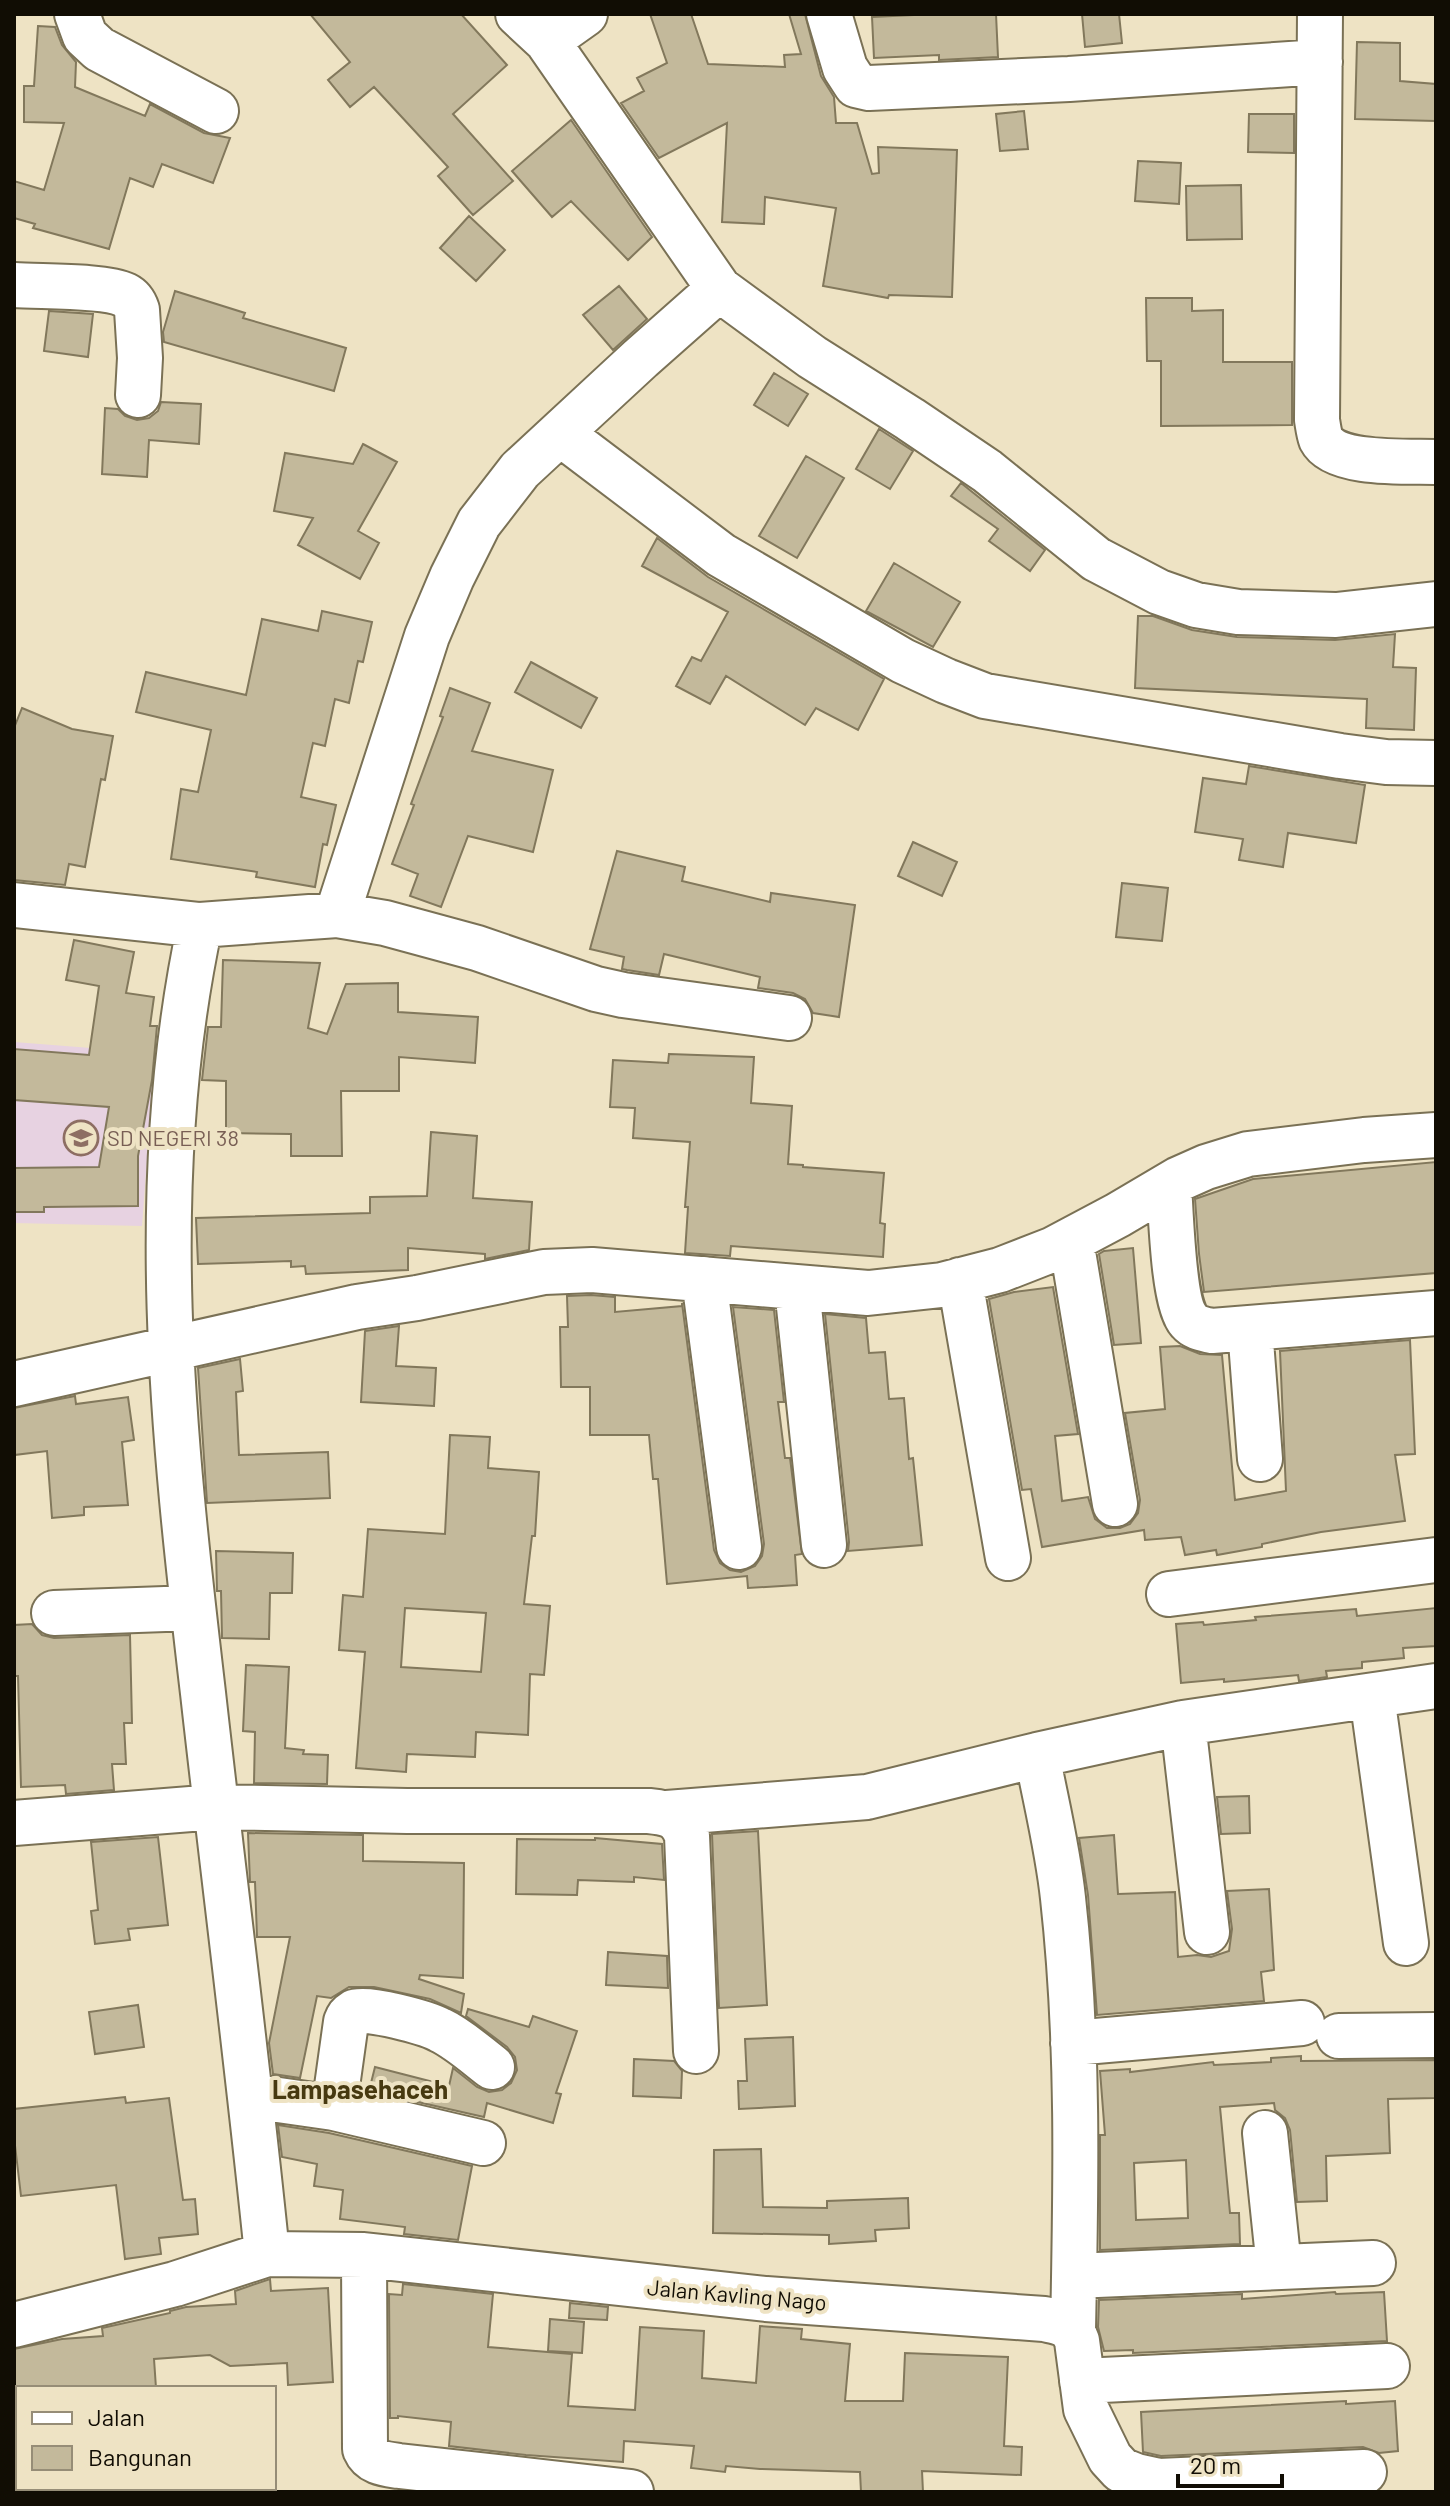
<svg xmlns="http://www.w3.org/2000/svg" width="1450" height="2506" font-family="Barlow,sans-serif">
<rect width="100%" height="100%" fill="#eee3c4"/>
<path fill="#e7d2e1" d="M14,1042L155,1053L142,1226L14,1223Z"/>
<path fill="#c3b99b" stroke="#82785c" stroke-width="2" fill-rule="evenodd" d="M310,14H461L507,65L453,114L513,181L473,215L438,176L448,167L374,87L350,107L328,80L350,62Z
M650,14H691L708,64L785,67L784,55L801,54L789,14H805L821,76L834,97L836,123H857L872,174L879,173L878,147L957,150L952,297L889,295L888,298L823,286L836,208L765,197L764,224L722,222L727,123L659,158L621,103L644,91L637,78L667,63Z
M935,14H996L998,57L939,60V55L874,58L872,17Z
M1082,14H1119L1122,43L1085,47Z
M38,26L55,27L62,45L76,62L75,87L145,116L150,104L204,133L230,138L213,183L162,164L153,187L130,178L109,249L33,228L35,224L14,218V181L44,190L64,123L24,122V86H34Z
M1357,42L1400,43V81L1436,84V121L1355,119Z
M1024,111L1028,149L1000,151L996,114Z
M1249,114H1294V153L1248,152Z
M571,120L652,237L628,260L571,201L552,217L512,171Z
M1138,161L1181,163L1179,204L1135,201Z
M1241,185L1242,239L1187,240L1186,186Z
M469,216L505,250L476,281L440,248Z
M619,286L647,319L613,350L583,315Z
M175,291L245,313L243,318L346,348L334,391L164,342L163,332Z
M1146,298H1192V311L1223,310V362H1292V425L1161,426V361H1147Z
M49,311L93,314L88,357L44,351Z
M774,373L808,394L788,426L754,405Z
M161,402L201,404L199,444L149,440L147,477L102,474L105,408L118,409L125,416L137,420L149,418L158,411Z
M879,429L913,451L890,489L856,469Z
M363,444L397,462L358,531L379,543L360,579L298,545L313,518L274,511L285,453L353,464Z
M806,456L844,478L797,558L759,536Z
M961,483L1045,550L1030,571L989,541L998,529L951,496Z
M657,538L708,577L884,679L858,730L816,708L805,725L726,676L710,704L676,686L692,657L701,661L728,612L642,566Z
M894,563L960,602L933,647L866,611Z
M322,611L372,622L363,662L358,661L349,703L335,699L325,746L313,743L301,797L336,805L327,845L323,844L315,887L256,877L257,872L171,859L181,789L198,792L211,730L136,712L146,672L246,695L262,619L318,631Z
M1138,616H1153L1192,630L1237,637L1335,640L1395,634L1393,667L1416,668L1414,730L1366,728L1367,699L1135,688Z
M531,662L597,698L581,728L515,692Z
M450,688L490,703L472,751L553,770L533,852L468,836L441,907L410,896L418,874L392,864L414,805L411,804L443,717L440,716Z
M22,708L72,729L113,736L105,780L101,779L85,867L69,864L65,885L14,880V728Z
M1249,766L1365,785L1356,843L1288,833L1283,867L1239,860L1243,839L1195,832L1203,778L1246,784Z
M913,842L957,862L942,896L898,876Z
M617,851L685,867L682,881L770,902L771,893L855,905L839,1017L813,1013L805,999L793,993L758,988L760,977L664,954L659,975L627,970L622,969L624,957L590,949Z
M1122,883L1168,888L1162,941L1116,937Z
M74,940L134,952L126,993L154,997L150,1026H157L152,1080L138,1156V1206L44,1207V1212H14V1168L99,1167L109,1107L14,1100V1049L89,1055L99,986L66,980Z
M223,960L320,963L308,1028L327,1034L346,984L398,983V1012L478,1017L475,1063L399,1057V1091H341L342,1156H291V1134L226,1133V1081L202,1080L208,1027H221Z
M669,1054L754,1057L751,1103L792,1106L788,1164L803,1165V1167L884,1173L880,1223L885,1224L883,1257L731,1246L730,1256L685,1253L688,1207H685L690,1142L633,1138L635,1108L610,1107L613,1060L668,1063Z
M431,1132L477,1136L473,1198L532,1202L529,1250L485,1259V1254L408,1248V1270L306,1274L305,1266L291,1267V1261L198,1264L196,1218L370,1213V1197L427,1196Z
M1436,1162V1273L1204,1292L1199,1254L1195,1199L1253,1179Z
M1133,1248L1141,1343L1114,1345L1099,1254L1104,1251Z
M1053,1287L1078,1434L1055,1436L1062,1501L1088,1497L1095,1519L1107,1528H1120L1130,1524L1138,1513L1140,1500L1125,1413L1165,1409L1160,1347L1180,1346L1200,1354L1222,1355L1235,1500L1286,1491L1280,1351L1410,1340L1415,1454L1395,1455L1405,1521L1321,1532L1262,1544V1547L1217,1555L1216,1550L1185,1555L1181,1537L1145,1540L1144,1530L1042,1547L1031,1489L1022,1490L989,1299L1014,1292Z
M591,1295L615,1297V1312L682,1306V1303L714,1550L720,1563L730,1570L741,1572L755,1566L762,1556L764,1544L733,1307L774,1310L784,1402H778L785,1458H790L802,1554L795,1555L797,1585L748,1588L747,1576L667,1584L658,1479H653L649,1435H590V1387H561L560,1327H568L567,1296Z
M825,1314L866,1318L869,1353L885,1352L889,1399L904,1398L909,1459L913,1458L922,1545L848,1551L849,1542Z
M399,1326L396,1366L436,1368L434,1406L361,1402L365,1331Z
M240,1359L243,1391L236,1392L239,1455L328,1452L330,1498L207,1503L198,1368Z
M75,1396L76,1404L128,1397L134,1440L122,1442L128,1505L84,1507V1515L52,1518L47,1451L14,1455V1408Z
M450,1435L490,1437L488,1468L539,1472L535,1536H532L524,1604L550,1606L544,1675L530,1674L528,1735L476,1732L475,1757L407,1754L406,1772L356,1768L365,1652L339,1650L343,1595L363,1597L368,1529L445,1534ZM405,1608L486,1613L481,1672L401,1667Z
M216,1551L293,1553L292,1593H270L269,1639L222,1638L221,1591H217Z
M1436,1608V1646L1403,1648L1404,1658L1362,1662V1668L1326,1671L1327,1677L1299,1681L1298,1675L1224,1682V1679L1181,1683L1176,1624L1203,1622L1204,1625L1256,1620L1255,1617L1356,1609L1357,1616Z
M32,1624L42,1635L54,1638L130,1635L132,1723H124L126,1764H112L114,1790L66,1794L65,1785L21,1787L18,1676H14V1625Z
M246,1665L289,1667L285,1748L304,1750L303,1754L328,1755L327,1784L254,1783L255,1732L243,1731Z
M1249,1796L1250,1833L1221,1834L1217,1797Z
M758,1831L767,2005L719,2008L712,1834Z
M248,1833L363,1835V1861L464,1863L463,1978L420,1975L419,1979L464,1994L461,2013L430,1999L374,1987H349L331,1998L317,1996L300,2078L273,2074L269,2043L290,1937H257L255,1882H250Z
M1114,1835L1118,1894L1175,1892L1178,1957L1197,1955L1211,1957L1229,1951L1232,1929L1227,1891L1269,1889L1274,1970L1261,1972L1264,2001L1097,2015L1088,1895L1079,1838Z
M158,1837L168,1925L128,1929L130,1940L95,1944L91,1911L98,1910L91,1842Z
M595,1838L662,1844L664,1880L634,1877V1882L578,1880L577,1895L516,1894L517,1839L595,1840Z
M608,1952L667,1956L668,1988L606,1985Z
M138,2005L144,2047L95,2054L89,2012Z
M468,2009L529,2027L533,2016L577,2031L556,2093L561,2094L553,2123L487,2103L484,2117L369,2091L375,2067L449,2086L453,2068L477,2087L489,2092L502,2090L511,2083L517,2070L515,2057L507,2047L466,2016Z
M793,2037L795,2106L739,2109L738,2081H747L745,2039Z
M1301,2056V2061L1436,2060V2098L1388,2099L1390,2153L1326,2156L1327,2201L1297,2202L1290,2130L1285,2118L1275,2110L1274,2103L1220,2107L1230,2213H1239L1240,2244L1100,2250V2135H1105L1100,2071L1130,2069V2072L1213,2062L1214,2065L1271,2062V2058ZM1186,2160L1188,2218L1136,2220L1134,2163Z
M634,2059L674,2061L682,2071L681,2098L633,2096Z
M125,2097L126,2103L169,2098L183,2200L195,2199L198,2234L159,2238L161,2254L125,2259L116,2185L21,2196L14,2137V2109Z
M278,2125L329,2133L472,2166L458,2240L404,2234L405,2227L340,2219L343,2190L314,2186L317,2164L282,2157Z
M761,2149L763,2207L827,2208V2201L908,2198L909,2228L875,2230L876,2241L829,2244V2235L713,2233L714,2150Z
M270,2279L271,2291L328,2288L333,2382L288,2385L287,2363L230,2366L210,2355L154,2359L156,2388H14V2349L62,2339L103,2336L102,2328L170,2313V2311L186,2307L236,2304L235,2291Z
M403,2284L493,2294L488,2347L572,2354L568,2406L635,2410L640,2327L704,2331L702,2378L756,2383L760,2326L802,2329L801,2339L850,2344L845,2401H903L905,2353L1008,2357L1004,2446L1022,2447L1021,2475L922,2471L923,2492H861L860,2472L760,2469L726,2466L725,2472L691,2468L694,2446L624,2441L623,2462L526,2455L449,2446L451,2422L398,2416V2418H390L389,2294L402,2295Z
M1335,2292L1336,2294L1384,2292L1387,2341L1133,2353V2350L1104,2351L1098,2327L1099,2300L1242,2294V2299Z
M570,2303L608,2307L607,2320L569,2318Z
M550,2319L584,2322L582,2353L548,2351Z
M1346,2401V2404L1395,2401L1398,2451L1379,2453L1363,2447L1161,2456L1143,2452L1141,2412Z"/>
<g fill="none" stroke-linecap="round" stroke-linejoin="round">
<g stroke="#7a7155" stroke-width="48">
<path id="minor" d="M77,14L85,36L99,49L216,111
M518,14L547,41L719,289L812,357L910,419L987,471L1096,559L1159,592L1196,605L1238,612L1336,615L1436,604
M829,14L845,68L856,85L869,88L1069,79L1320,62
M1320,14L1317,420C1318,426 1319,434 1321,439C1335,466 1409,461 1436,462
M547,41L585,14
M14,285C39,287 105,285 125,295C131,298 135,304 137,310L140,358L138,395
M561,434L721,555L903,661L946,681L985,696L1340,756L1386,762L1436,763
M14,905L200,925L337,915L385,923L477,948L596,989L623,995L789,1018
M337,915L427,636L452,577L479,523L520,470L641,358L719,289
M200,925C145,1180 173,1437 203,1693C224,1880 248,2066 267,2254
M1169,1185C1171,1212 1173,1304 1189,1321C1195,1328 1203,1329 1212,1331L1436,1313
M1071,1240L1115,1504
M704,1279L739,1547
M960,1280L1008,1558
M797,1288L824,1545
M1250,1328L1260,1459
M14,1384L357,1307L417,1298L544,1272L592,1270L868,1293L942,1285L1000,1270L1054,1249L1118,1215L1179,1179L1206,1167L1248,1154L1364,1140L1436,1135
M1169,1594L1436,1560
M54,1613L193,1608
M1372,1696L1406,1943
M1183,1723L1207,1932
M1037,1755C1046,1802 1058,1850 1063,1898C1079,2041 1076,2186 1073,2330
M667,1813L867,1797L1037,1755L1183,1723L1436,1686
M14,1823L216,1807L407,1811H649C669,1813 680,1816 687,1836L696,2051
M1339,2036L1436,2035
M1073,2043L1302,2023
M251,2096L334,2108L483,2143
M334,2108L346,2022C348,2017 349,2015 354,2012C366,2006 427,2023 440,2030C459,2039 475,2054 492,2067
M1265,2133L1279,2267
M364,2255L365,2449C371,2463 385,2464 399,2466L631,2492
M1074,2276L1373,2263
M14,2325L175,2284L267,2254L364,2255L766,2299L1044,2319C1061,2323 1071,2323 1077,2341L1086,2409L1110,2458L1121,2470L1136,2476L1159,2481L1364,2472
M1082,2381L1387,2366"/>
</g>
<use href="#minor" stroke="#fff" stroke-width="44"/>
</g>
<defs>
<g id="school-ring" transform="scale(1.8)"><circle r="9.5" fill="#eee3c4" stroke="#8d6e63" stroke-width="1.5"/><path d="M0-5L7-2L0 1L-7-2ZM-4 1L0 2.5L4 1V4Q0 6-4 4Z" fill="#8d6e63"/></g>
</defs>
<g fill-rule="evenodd">
<use href="#school-ring" x="81" y="1138"/>
</g>
<g text-anchor="middle" stroke-width="8" stroke-linejoin="round" paint-order="stroke">
<g font-size="22" fill="#785e54" stroke="#eee3c4" text-anchor="start">
<text x="107" y="1146">SD NEGERI 38</text>
</g>
<g font-size="22" fill="#110d04" stroke="#eee3c4">
<text transform="translate(737 2295) rotate(5)" y="8">Jalan Kavling Nago</text>
</g>
<g font-size="26" font-weight="bold" fill="#473910" stroke="#eee3c4">
<text x="360" y="2099">Lampasehaceh</text>
</g>
</g>
<rect width="1450" height="2506" fill="none" stroke="#110d04" stroke-width="32"/>
<rect x="16" y="2386" width="260" height="104" fill="#eee3c4" stroke="#968d77" stroke-width="2"/>
<rect x="32" y="2412" width="40" height="12" fill="#ffffff" stroke="#968d77" stroke-width="2"/>
<text x="88" y="2426" font-size="24" fill="#110d04">Jalan</text>
<rect x="32" y="2446" width="40" height="24" fill="#c3b99b" stroke="#968d77" stroke-width="2"/>
<text x="88" y="2466" font-size="24" fill="#110d04">Bangunan</text>
<path d="M1178 2474v12h104v-12" fill="none" stroke="#110d04" stroke-width="4"/>
<text x="1190" y="2474" font-size="24" fill="#110d04" stroke="#eee3c4" stroke-width="6" paint-order="stroke">20 m</text>
</svg>
